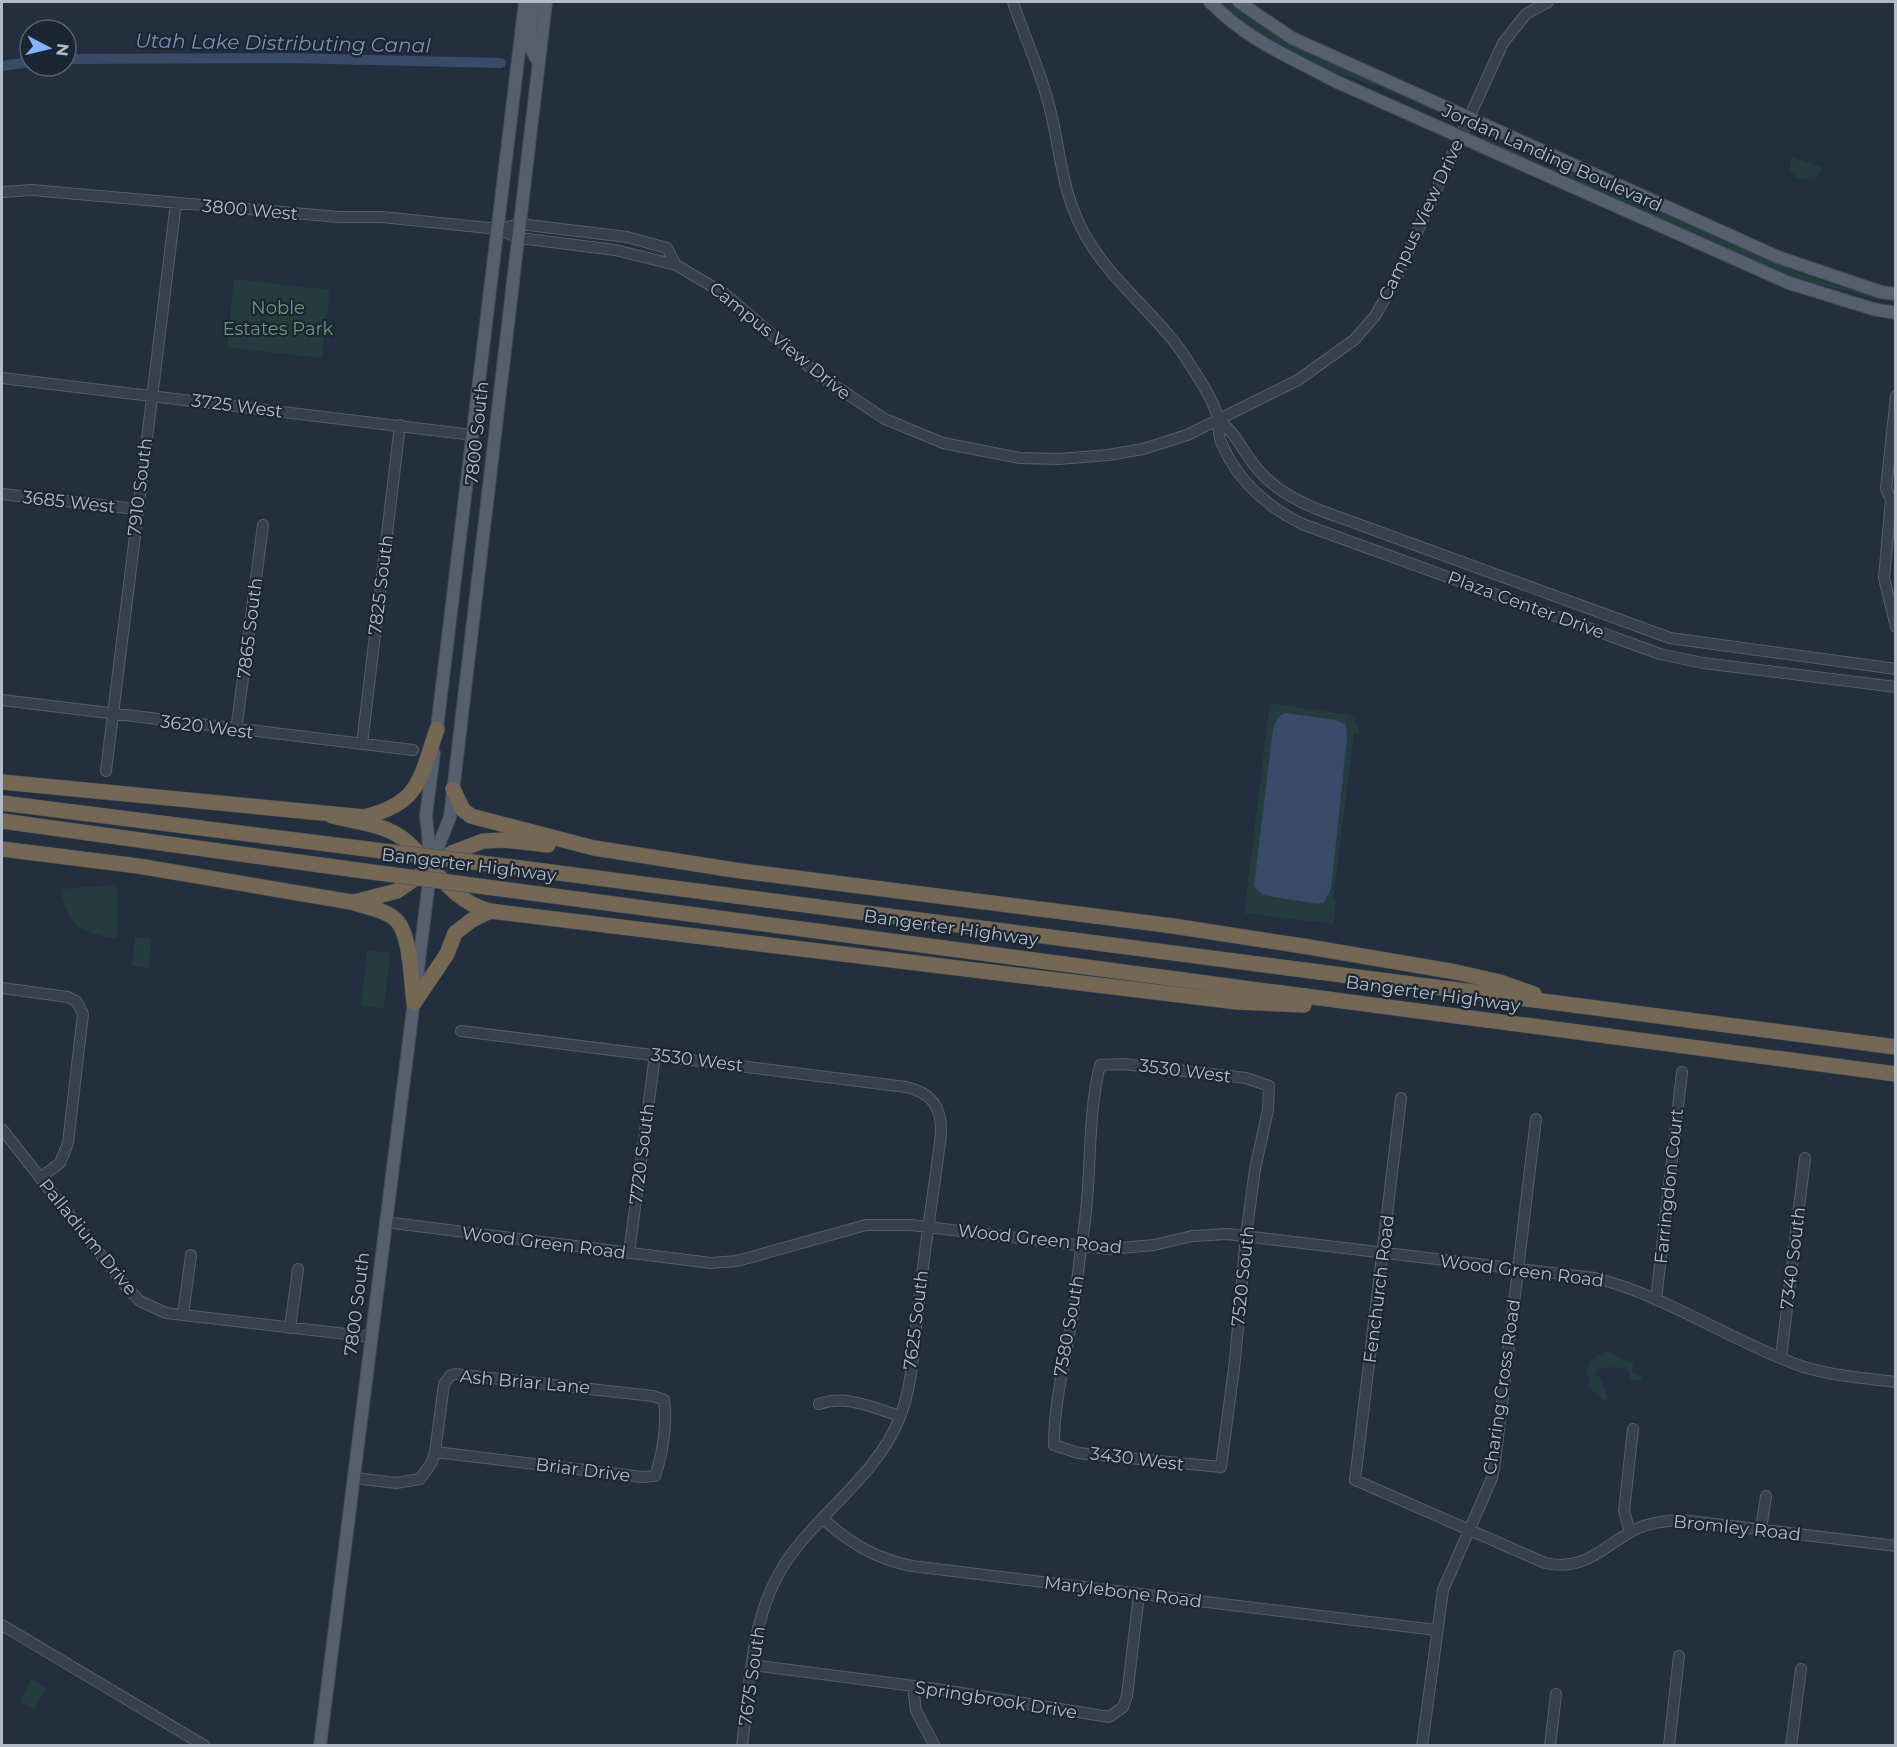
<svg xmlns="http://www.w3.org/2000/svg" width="1897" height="1747" font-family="Montserrat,sans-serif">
<rect width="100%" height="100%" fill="#232f3e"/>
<path fill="#253c3f" d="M1218,2H1230L1246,16L1282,38L1446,114L1445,116L1381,87L1341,75L1281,49L1230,14Z
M1483,137L1549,167L1586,177L1794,271L1852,290L1893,299L1892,302L1783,276L1482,140Z
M1791,157L1823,167L1814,180L1797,179L1790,170Z
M234,279L330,290L322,358L227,347Z
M1270,703L1349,715L1356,719L1355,721L1360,733H1354L1333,899L1336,900L1334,924L1244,913Z
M113,885L117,888V938C82,934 66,925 61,889Z
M135,937L151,939L149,968L132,966Z
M367,950L390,953L384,1008L361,1006Z
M1605,1351C1615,1353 1622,1360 1633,1362L1632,1372L1642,1377L1641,1380L1631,1381L1628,1370L1618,1367L1597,1369L1595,1375L1601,1378L1608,1399L1603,1400L1587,1385L1590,1380L1586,1373L1590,1361Z
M31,1680L46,1688L34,1710L19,1702Z"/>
<path fill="#384b68" d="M1285,713L1336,720L1346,725L1347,739L1331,889L1324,902L1318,904L1263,895L1254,886L1273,728L1278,717Z"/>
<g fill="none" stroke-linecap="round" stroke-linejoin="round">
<path stroke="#384b68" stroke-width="10" d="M66,59L286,58L501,63
M2,66L30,62"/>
<g stroke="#555e6c" stroke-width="12">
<path id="minor" d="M1013,2C1024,36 1040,69 1049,105C1062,155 1060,192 1088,240C1116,287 1163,319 1191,366C1201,382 1214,401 1218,419C1219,427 1218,435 1221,442C1237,480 1266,506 1302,524L1660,654L1703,663L1896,687
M2,192L32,190L339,217H382L498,229L519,238L615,250L676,265L725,294L820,376L885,419L943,443L1020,458L1059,459L1108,455L1143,449L1187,435L1298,380L1354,340L1375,316L1395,281L1503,43L1526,14L1548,2
M499,229L520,224L627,237L667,248L676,265
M2,378L473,435
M1896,396L1886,489L1891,499L1884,578L1896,627
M1217,418C1239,436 1243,454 1261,473C1286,500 1321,511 1355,523L1670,638L1896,669
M2,494L136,509
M2,700L413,750
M236,731L263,525
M362,744L400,425
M106,771L176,203
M2,988L68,997L77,1002L83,1014L68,1143L60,1163L40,1178
M461,1031L906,1087C932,1093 942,1107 941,1134C934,1190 925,1245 919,1301C914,1338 914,1381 900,1417C877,1476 820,1511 786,1562C750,1616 750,1684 742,1746
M1123,1064L1246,1078L1269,1086L1268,1110L1255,1169L1246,1236L1235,1360L1221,1467L1078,1453L1054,1445C1054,1402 1065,1362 1072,1319C1077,1289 1079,1258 1084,1228C1092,1174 1087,1118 1100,1065Z
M1401,1098L1355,1480L1545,1563C1583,1571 1598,1551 1629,1533C1645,1523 1663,1521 1682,1520L1896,1546
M2,1129L126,1287L140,1301L166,1313L372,1337
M385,1222L711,1263L737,1261L866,1225H911L1109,1249L1154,1245L1192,1236L1227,1234L1595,1278C1668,1296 1730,1341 1801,1366C1831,1376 1864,1378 1896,1382
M629,1253L655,1055
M1656,1300L1682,1072
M183,1315L191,1255
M290,1328L298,1269
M1781,1358L1805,1158
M819,1404C847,1394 873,1408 900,1416
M355,1478L396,1483L420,1479L432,1462L435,1452L444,1384L450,1376L455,1374L653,1396L664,1400C667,1424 663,1453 655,1476L642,1477L435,1452
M823,1519C850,1543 876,1559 912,1566L1436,1630
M1761,1529L1766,1496
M1630,1532L1624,1511L1633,1429
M2,1625L205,1746
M752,1665L937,1689L1109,1717L1123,1707L1127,1696L1139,1594
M913,1686L916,1711L935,1746
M1422,1746L1443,1590L1492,1478L1495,1462L1536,1119
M1550,1746L1556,1694
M1669,1746L1679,1656
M1791,1746L1801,1669"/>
</g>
<g stroke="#404a57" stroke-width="14">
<path id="major" d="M534,2C532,22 524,46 539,62
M1210,2C1249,41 1288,56 1335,81L1789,283L1873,309L1896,313
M1239,2L1292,38L1778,257L1881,292L1896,294
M436,736L525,2
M432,862L450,817L546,2
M320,1746L431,866L426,815L434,753"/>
</g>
<g stroke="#424b59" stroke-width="16">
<path id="highway" d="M2,782L364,817C421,803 420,778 437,729
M453,789L463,810L471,816L594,848L741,871L1173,926L1309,947L1456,972L1500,982L1534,994
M2,803L367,849
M332,816C356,822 387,824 406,841C435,866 450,901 490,911L1237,1002L1304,1005
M2,821L364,871
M2,849L138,866L351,902C365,907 384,909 395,919C411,932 411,982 414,1003
M497,865L1896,1047
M494,888C962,948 1428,1015 1896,1074
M354,902L397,891L452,853L483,841L505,840L548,845
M414,1003L447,954L455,933L472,920L490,911"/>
</g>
<use href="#minor" stroke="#37414e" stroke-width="10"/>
<use href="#major" stroke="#555f6e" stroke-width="12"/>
<use href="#highway" stroke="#746854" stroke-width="15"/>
<g stroke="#424b59" stroke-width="16" stroke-linecap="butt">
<path id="highway-bridge" d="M367,849L497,865
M364,871L494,888"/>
</g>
<use href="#highway-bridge" stroke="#746854" stroke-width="15"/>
</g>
<g text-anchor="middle" stroke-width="4.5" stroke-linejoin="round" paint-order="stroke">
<g font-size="18" fill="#b3bbc9" stroke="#1c2633">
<text transform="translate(1552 158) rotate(24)" y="6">Jordan Landing Boulevard</text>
<text transform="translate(250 210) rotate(5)" y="6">3800 West</text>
<text transform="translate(1421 220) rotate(-65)" y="6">Campus View Drive</text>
<text transform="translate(780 341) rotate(39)" y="6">Campus View Drive</text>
<text transform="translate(237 406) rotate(7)" y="6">3725 West</text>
<text transform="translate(477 433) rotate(-84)" y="6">7800 South</text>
<text transform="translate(140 487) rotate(-83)" y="6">7910 South</text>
<text transform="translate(69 502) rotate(6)" y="6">3685 West</text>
<text transform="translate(381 585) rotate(-83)" y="6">7825 South</text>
<text transform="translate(1526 605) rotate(20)" y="6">Plaza Center Drive</text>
<text transform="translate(250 628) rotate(-83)" y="6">7865 South</text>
<text transform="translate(207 727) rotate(7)" y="6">3620 West</text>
<text transform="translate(469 865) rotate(7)" y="6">Bangerter Highway</text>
<text transform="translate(951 928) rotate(8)" y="6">Bangerter Highway</text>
<text transform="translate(1433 994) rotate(8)" y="6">Bangerter Highway</text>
<text transform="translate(697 1060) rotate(7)" y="6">3530 West</text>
<text transform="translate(1185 1071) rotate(7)" y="6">3530 West</text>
<text transform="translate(642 1154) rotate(-83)" y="6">7720 South</text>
<text transform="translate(1669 1186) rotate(-84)" y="6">Farringdon Court</text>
<text transform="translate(88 1237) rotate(51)" y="6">Palladium Drive</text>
<text transform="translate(1040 1239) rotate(6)" y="6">Wood Green Road</text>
<text transform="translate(544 1243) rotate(7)" y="6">Wood Green Road</text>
<text transform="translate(1793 1258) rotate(-83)" y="6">7340 South</text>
<text transform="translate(1522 1271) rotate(7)" y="6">Wood Green Road</text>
<text transform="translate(1243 1276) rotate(-84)" y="6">7520 South</text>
<text transform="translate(1379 1289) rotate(-83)" y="6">Fenchurch Road</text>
<text transform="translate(357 1304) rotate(-83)" y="6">7800 South</text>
<text transform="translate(916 1320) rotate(-83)" y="6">7625 South</text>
<text transform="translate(1069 1326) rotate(-80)" y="6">7580 South</text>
<text transform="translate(525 1382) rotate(5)" y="6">Ash Briar Lane</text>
<text transform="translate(1502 1387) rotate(-82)" y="6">Charing Cross Road</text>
<text transform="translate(1137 1459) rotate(7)" y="6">3430 West</text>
<text transform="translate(583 1470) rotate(7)" y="6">Briar Drive</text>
<text transform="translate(1737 1528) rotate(6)" y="6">Bromley Road</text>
<text transform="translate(1123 1592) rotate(7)" y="6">Marylebone Road</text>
<text transform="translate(752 1676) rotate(-82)" y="6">7675 South</text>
<text transform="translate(996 1700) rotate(9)" y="6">Springbrook Drive</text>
</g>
<g font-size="18" fill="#699b75" stroke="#1c2633">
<text x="278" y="314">Noble<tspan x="278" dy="21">Estates Park</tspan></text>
</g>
<g font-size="20" font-style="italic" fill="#7a91b2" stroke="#1c2633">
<text transform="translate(283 43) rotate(1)" y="7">Utah Lake Distributing Canal</text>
</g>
</g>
<rect width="1897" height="1747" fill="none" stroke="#b3bbc9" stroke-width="6"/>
<g transform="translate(48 48) rotate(97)"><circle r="28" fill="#1c2633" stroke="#58626f" stroke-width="1.5"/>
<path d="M0-4.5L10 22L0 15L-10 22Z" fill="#87b3fb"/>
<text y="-9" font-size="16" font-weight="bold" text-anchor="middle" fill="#b3bbc9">N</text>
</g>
</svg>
